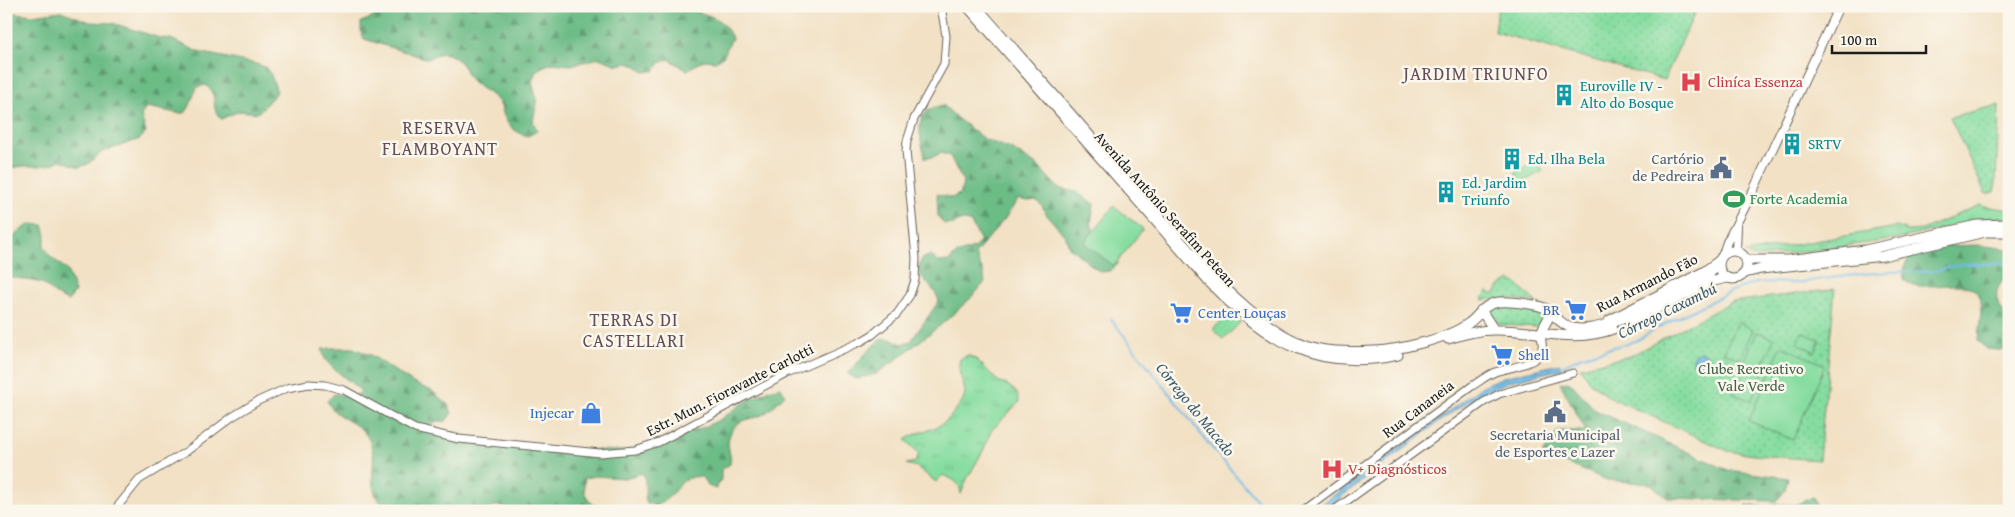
<svg xmlns="http://www.w3.org/2000/svg" width="2015" height="517" font-family="'Gentium Book Plus',serif">
<defs>
<pattern id="grass-tufts" width="24" height="20" patternUnits="userSpaceOnUse" patternTransform="scale(1.25)"><rect width="24" height="20" fill="#86dda0"/><path d="M3 7l-1-3M5 7V3M7 7l1-3M15 17l-1-3M17 17v-4M19 17l1-3" fill="none" stroke="#73bd89"/></pattern>
<pattern id="forest-firs" width="22" height="20" patternUnits="userSpaceOnUse" patternTransform="scale(1.25)"><rect width="22" height="20" fill="#6cbc86"/><path d="M5 1l3.5 6h-7zM16 11l3.5 6h-7z" fill="#58986d"/></pattern>
<pattern id="park-dots" width="8" height="8" patternUnits="userSpaceOnUse" patternTransform="scale(1.25)"><rect width="8" height="8" fill="#86dda0"/><path d="M2 2h.1M6 6h.1" fill="none" stroke="#73bd89" stroke-width="1.8" stroke-linecap="round"/></pattern>
<pattern id="water-waves" width="16" height="10" patternUnits="userSpaceOnUse" patternTransform="scale(1.25)"><rect width="16" height="10" fill="#6ebbe8"/><path d="M0 5q4-4 8 0t8 0" fill="none" stroke="#5fa0c6"/></pattern>
</defs>
<rect width="100%" height="100%" fill="#fbf7ec"/>
<filter id="ink" filterUnits="userSpaceOnUse"><feTurbulence type="fractalNoise" baseFrequency=".02" numOctaves="2"/><feDisplacementMap in="SourceGraphic" scale="10" xChannelSelector="R" yChannelSelector="G"/><feConvolveMatrix kernelMatrix="1 2 1 2 8 2 1 2 1" color-interpolation-filters="sRGB"/></filter>
<filter id="wash" filterUnits="userSpaceOnUse"><feTurbulence type="fractalNoise" baseFrequency=".0096" numOctaves="4" result="noise"/><feDisplacementMap in="SourceGraphic" scale="20" xChannelSelector="R" yChannelSelector="G"/><feGaussianBlur stdDeviation="1.12" result="paint"/><feColorMatrix in="noise" values="0 0 0 0 0 0 0 0 0 0 0 0 0 0 0 0 0 1.4 0 .05"/><feComposite in="paint" operator="in"/></filter>
<g filter="url(#wash)">
<rect width="100%" height="100%" fill="#f2e1c5"/>
<path fill="url(#grass-tufts)" stroke="#517c5e" d="M1980,205L2009,210V219L1992,217L1982,219L1898,239L1761,257L1751,256L1745,253L1897,227L1907,231L1922,230Z
M1233,311L1238,317L1240,323L1223,340L1213,329Z
M968,355L977,360L998,381L1009,386L1017,393L1019,402L991,431L984,449L967,479L961,494C960,482 953,479 943,475L936,482L917,467L906,464L916,462L919,453L905,440C917,431 933,431 945,422C950,418 954,412 958,407C961,403 965,399 965,393C964,380 956,372 960,359Z"/>
<path fill="url(#forest-firs)" stroke="#446c51" d="M381,6H680C704,17 719,11 732,38L723,57L715,61L704,60L687,70L669,59L660,63L654,71L644,72L637,66L627,63L618,65L599,58L571,65L552,63L542,67L535,73L532,82L537,101L533,121L537,131L528,136C519,134 508,127 505,118C502,112 502,105 497,100C490,92 479,88 472,81C467,77 466,69 462,65C452,52 441,50 428,59L364,39L361,32V22L372,18Z
M6,10L14,13L33,15L61,11L90,22L112,23L160,38L171,39L199,52L256,64L265,67L271,75L277,92L258,113L239,111L221,119C209,106 220,99 206,85L197,87C192,97 192,105 185,113H176L147,107L141,115L146,133L140,139L102,152L88,164L79,167L60,160C46,170 29,163 12,168L6,164Z
M943,105L958,119L984,139L1011,149L1037,165L1058,188L1076,192L1094,204L1091,223L1094,233L1115,254L1118,264L1111,271L1100,272L1069,247L1066,237L1046,214L1042,206L1036,200L1028,201L1018,199L1007,216L975,254L983,272L985,282L972,297L942,324L901,356L876,374L857,379L848,374C855,366 873,343 882,339C889,337 896,341 901,344L911,341L939,301C935,287 922,282 918,268L922,259L931,255L938,262L949,261L956,254L974,248L981,241L971,223L962,220L954,224H944L938,216L937,194L952,198L961,193L963,182L950,156L941,153L933,157L925,158C920,135 911,111 943,105Z
M31,224L43,225L46,235L44,246L49,255L67,270L75,292L68,301L59,297L42,283L6,276V244L21,230Z
M1977,245L2009,249V276C1992,286 1993,306 2009,316V351L1987,349L1978,341C1978,329 1982,317 1981,305C1978,267 1924,298 1904,280C1904,274 1904,266 1907,261C1918,244 1959,246 1977,245Z
M332,348H353L371,355L413,383L432,391L448,405L452,413L446,421H436L430,428L447,434L457,432L465,438L505,447L626,451L704,427L721,419L746,401L772,389L781,387L785,395C778,401 772,409 764,414C751,421 735,417 729,437C726,447 732,454 730,464L721,470V479L716,489L708,486L702,477C678,473 676,499 655,506L646,502C644,491 647,483 643,473L624,478L595,476L585,478C581,495 589,502 602,511H510L503,506H493L489,511H389C384,505 377,501 375,493C368,473 380,459 367,436C357,420 336,420 327,401L334,394L354,396L362,392L332,367L325,359L322,349Z
M1570,382L1595,410L1728,470L1788,478L1785,491L1776,501L1667,498L1651,484L1607,480L1543,454L1558,431H1586L1560,383Z
M1813,497L1817,507L1815,511H1744L1746,505L1766,507L1775,504L1795,505Z"/>
<path fill="url(#park-dots)" stroke="#517c5e" d="M1498,6H1698L1664,80L1495,32Z
M1999,105L1996,183L1994,192L1988,194L1985,193L1950,117Z
M1510,280L1516,283L1536,302L1508,299L1482,300L1487,291L1494,295L1500,286Z
M1835,289L1819,460L1754,455L1728,451L1609,397L1590,382L1580,367L1630,356L1731,302Z
M1502,305L1537,310L1545,316L1541,325L1538,327L1502,325L1488,316L1489,309Z"/>
<path fill="#86dda0" stroke="#517c5e" d="M1537,160L1543,171L1521,183L1515,172Z
M1114,206L1143,229L1114,266L1084,243Z
M1737,322L1753,329L1740,359L1724,352Z
M1757,332L1774,339L1761,369L1744,362Z
M1802,332L1820,340L1815,352L1797,343Z
M1781,346L1825,365L1793,440L1749,421Z
M1746,366L1763,373L1751,401L1734,394Z"/>
<path fill="url(#water-waves)" stroke="#456c82" d="M1693 360a8 8 0 1 1 16 0a8 8 0 1 1-16 0Z
M1560,364L1562,369L1510,381L1481,393L1437,423L1323,511H1312L1484,385L1503,377Z"/>
<g fill="none" stroke-linecap="round" stroke-linejoin="round">
<path stroke="#6ebbe8" stroke-width="2" d="M1111,319L1208,443L1266,511
M1560,367L1580,357L1638,340L1659,327L1734,290L1760,282L1796,283L1844,276L1887,272L1936,271L1963,264H2009"/>
</g>
</g>
<g filter="url(#ink)">
<g fill="none" stroke-linecap="round" stroke-linejoin="round">
<g stroke="#676157" stroke-width="9">
<path id="tertiary" d="M114,511L139,480L187,451L232,417L258,401L287,388L309,384L325,385L344,390L415,429L459,439L600,453L635,450L659,442L787,374L860,342L872,335L897,314L910,295L915,280L916,258L906,151L907,141L914,119L944,64L946,36L941,6
M1302,511L1472,386C1479,382 1487,375 1495,372C1516,365 1552,365 1540,334
M1333,511L1484,402L1499,394L1573,373"/>
</g>
<g stroke="#676157" stroke-width="10">
<path id="secondary" d="M1736,251L1737,226
M1723,254L1727,242L1753,191L1839,6
M1609,320L1704,271L1719,260"/>
</g>
<g stroke="#676157" stroke-width="11">
<path id="primary" d="M967,6L1209,282C1264,340 1315,373 1398,355
M976,6C1025,62 1075,118 1124,175C1163,220 1200,267 1245,306C1262,320 1278,334 1298,342C1322,353 1349,352 1374,351C1399,350 1446,339 1466,325C1480,317 1480,305 1499,302C1509,301 1541,304 1548,310C1555,316 1560,323 1569,327C1602,339 1677,291 1708,275L1718,265
M1719 265a14 14 0 1 1 28 0a14 14 0 1 1-28 0Z
M1746,260H1788L1865,250L1977,225L2009,224
M1745,273L1761,269L1883,256L1985,232H2009
M1481,310L1494,330
M1629,322L1714,281L1727,278
M1540,334L1551,313
M1448,339C1463,334 1478,330 1494,330C1534,329 1573,344 1613,329"/>
</g>
<use href="#tertiary" stroke="#fff" stroke-width="7"/>
<use href="#secondary" stroke="#fff" stroke-width="8"/>
<use href="#primary" stroke="#fff" stroke-width="9"/>
</g>
</g>
<defs>
<g id="hospital-bare" transform="scale(1.725)"><path d="M-5-5h3v3.5h4V-5h3V5h-3V1.5h-4V5h-3Z" fill="#e0444e" stroke="#fbf7ec" stroke-width="2.5" paint-order="stroke"/></g>
<g id="building-bare" transform="scale(1.725)"><path d="M-4-6H4V6H1V3H-1V6H-4ZM-2.5-4.3h1.7v1.8h-1.7ZM.8-4.3h1.7v1.8H.8ZM-2.5-1h1.7V.8h-1.7ZM.8-1h1.7V.8H.8Z" fill="#0f9aa8" stroke="#fbf7ec" stroke-width="2.5" paint-order="stroke"/></g>
<g id="civic-bare" transform="scale(1.725)"><path d="M-.6-6.5H3V-4.5H.6V-3L4-1V1h2V6H-6V1h2V-1L-.6-3ZM-1.2 2.5V6h2.4V2.5Z" fill="#5c6f8a" stroke="#fbf7ec" stroke-width="2.5" paint-order="stroke"/></g>
<g id="stadium-bare" transform="scale(1.725)"><path d="M0-5a6.5 5 0 1 0 0 10a6.5 5 0 1 0 0-10ZM-3.5-1.8h7v3.6h-7Z" fill="#2e9e5b" stroke="#fbf7ec" stroke-width="2.5" paint-order="stroke"/></g>
<g id="supermarket-bare" transform="scale(1.725)"><path d="M-6-5.5h2.5l.6 2H6L4.5 2H-2.5L-4.4-4H-6ZM-1.5 3.2a1.3 1.3 0 1 0 .1 0ZM3 3.2a1.3 1.3 0 1 0 .1 0Z" fill="#3f7fe0" stroke="#fbf7ec" stroke-width="2.5" paint-order="stroke"/></g>
<g id="shop-bare" transform="scale(1.725)"><path d="M-5-2.5h2.3a2.7 3.5 0 0 1 5.4 0H5L5.5 6h-11ZM-1.5-2.5h3a1.5 2.3 0 0 0-3 0Z" fill="#3f7fe0" stroke="#fbf7ec" stroke-width="2.5" paint-order="stroke"/></g>
</defs>
<g fill-rule="evenodd">
<use href="#hospital-bare" x="1691" y="82"/>
<use href="#building-bare" x="1564" y="95"/>
<use href="#building-bare" x="1792" y="144"/>
<use href="#building-bare" x="1512" y="159"/>
<use href="#civic-bare" x="1721" y="168"/>
<use href="#building-bare" x="1446" y="192"/>
<use href="#stadium-bare" x="1734" y="199"/>
<use href="#supermarket-bare" x="1576" y="310"/>
<use href="#supermarket-bare" x="1181" y="313"/>
<use href="#supermarket-bare" x="1502" y="355"/>
<use href="#civic-bare" x="1555" y="412"/>
<use href="#shop-bare" x="591" y="413"/>
<use href="#hospital-bare" x="1332" y="469"/>
</g>
<g text-anchor="middle" stroke-width="5" stroke-linejoin="round" paint-order="stroke">
<g font-size="15" fill="#be3a42" stroke="#fbf7ec" text-anchor="start">
<text x="1708" y="87">Cliníca Essenza</text>
<text x="1348" y="474">V+ Diagnósticos</text>
</g>
<g font-size="15" fill="#0d838f" stroke="#fbf7ec" text-anchor="start">
<text x="1580" y="91">Euroville IV -<tspan x="1580" dy="17">Alto do Bosque</tspan></text>
<text x="1808" y="149">SRTV</text>
<text x="1528" y="164">Ed. Ilha Bela</text>
<text x="1462" y="188">Ed. Jardim<tspan x="1462" dy="17">Triunfo</tspan></text>
</g>
<g font-size="15" fill="#4e5e75" stroke="#fbf7ec" text-anchor="end">
<text x="1704" y="164">Cartório<tspan x="1704" dy="17">de Pedreira</tspan></text>
<text x="1555" y="440" text-anchor="middle">Secretaria Municipal<tspan x="1555" dy="17">de Esportes e Lazer</tspan></text>
</g>
<g font-size="15" fill="#27864d" stroke="#fbf7ec" text-anchor="start">
<text x="1750" y="204">Forte Academia</text>
</g>
<g font-size="15" fill="#1c1c1c" stroke="#fbf7ec">
<text transform="translate(1165 209) rotate(48)" y="5">Avenida Antônio Serafim Petean</text>
<text transform="translate(1647 283) rotate(-27)" y="5">Rua Armando Fão</text>
<text transform="translate(730 390) rotate(-27)" y="5">Estr. Mun. Fioravante Carlotti</text>
<text transform="translate(1418 409) rotate(-37)" y="5">Rua Cananeia</text>
</g>
<g font-size="15" fill="#366cbe" stroke="#fbf7ec" text-anchor="end">
<text x="1560" y="315">BR</text>
<text x="1198" y="318" text-anchor="start">Center Louças</text>
<text x="1518" y="360" text-anchor="start">Shell</text>
<text x="574" y="418">Injecar</text>
</g>
<g font-size="15" fill="#41604a" stroke="#fbf7ec">
<text x="1751" y="374">Clube Recreativo<tspan x="1751" dy="17">Vale Verde</tspan></text>
</g>
<g font-size="16" font-style="italic" fill="#3d5c6e" stroke="#fbf7ec">
<text transform="translate(1667 310) rotate(-26)" y="6">Córrego Caxambú</text>
<text transform="translate(1196 409) rotate(51)" y="6">Córrego do Macedo</text>
</g>
<g font-size="18" letter-spacing="1" fill="#624d58" stroke="#fbf7ec">
<text x="1476" y="80">JARDIM TRIUNFO</text>
<text x="440" y="134">RESERVA<tspan x="440" dy="21">FLAMBOYANT</tspan></text>
<text x="634" y="326">TERRAS DI<tspan x="634" dy="21">CASTELLARI</tspan></text>
</g>
</g>
<rect width="2015" height="517" fill="none" stroke="#fbf7ec" stroke-width="25"/>
<path d="M1832 45v8h94v-8" fill="none" stroke="#1c1c1c" stroke-width="2.5"/>
<text x="1840" y="45" font-size="15" fill="#1c1c1c" stroke="#fbf7ec" stroke-width="4" paint-order="stroke">100 m</text>
</svg>
